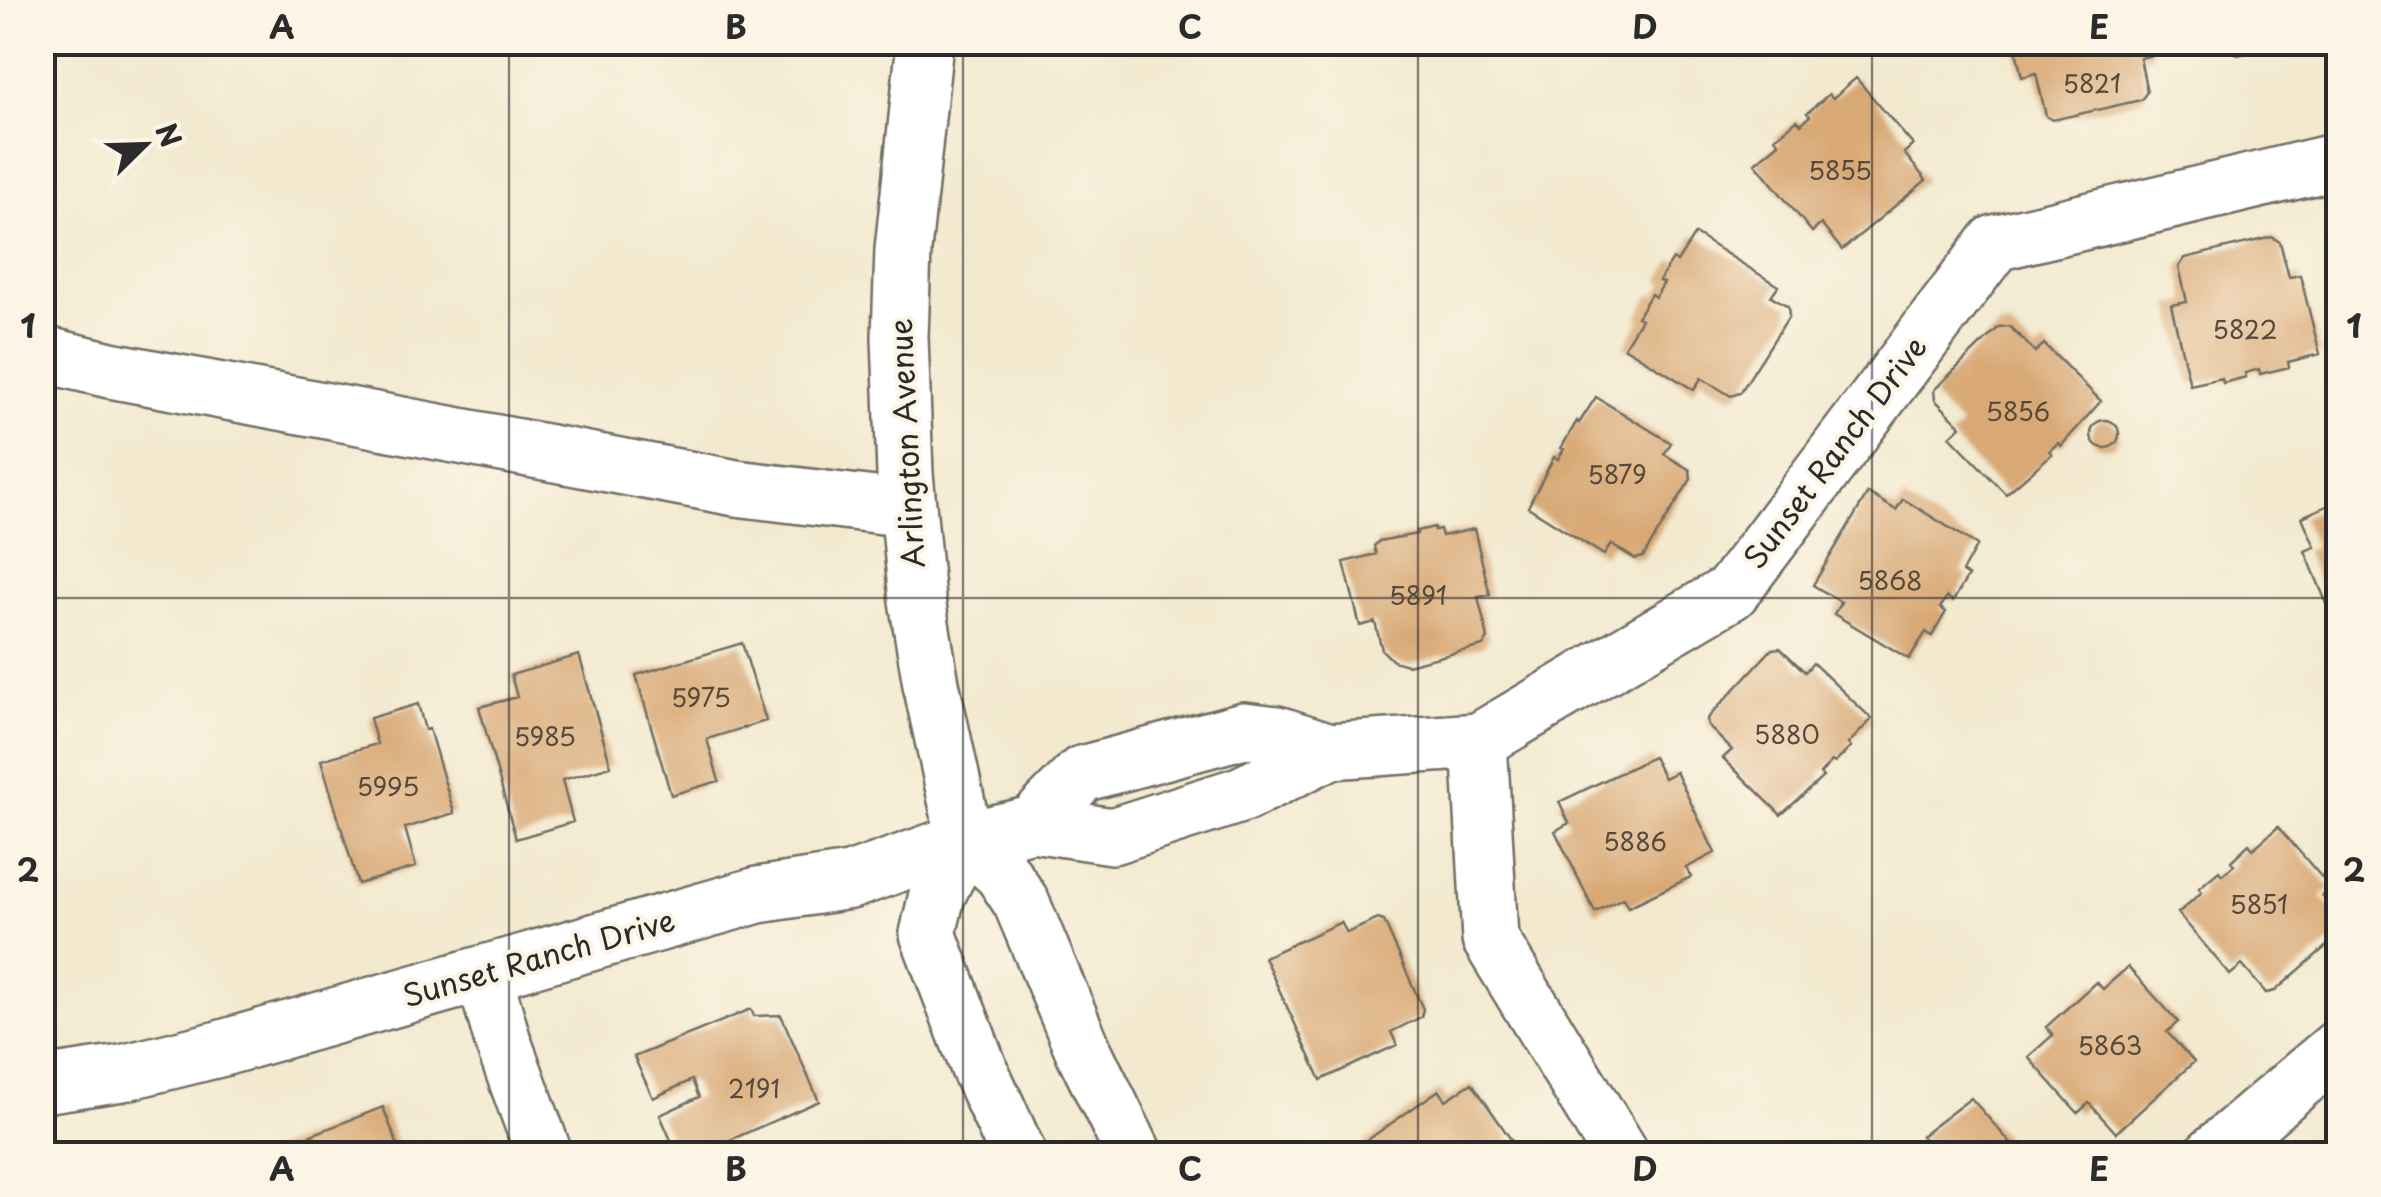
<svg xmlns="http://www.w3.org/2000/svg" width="2381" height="1197" font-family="'Playpen Sans',sans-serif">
<rect width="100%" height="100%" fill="#fcf5e5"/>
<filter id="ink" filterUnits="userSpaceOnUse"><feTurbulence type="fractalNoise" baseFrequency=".01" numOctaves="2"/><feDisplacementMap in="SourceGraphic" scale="20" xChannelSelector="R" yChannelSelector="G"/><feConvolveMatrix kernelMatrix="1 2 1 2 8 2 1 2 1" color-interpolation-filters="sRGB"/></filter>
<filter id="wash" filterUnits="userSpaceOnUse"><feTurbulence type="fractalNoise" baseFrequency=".0048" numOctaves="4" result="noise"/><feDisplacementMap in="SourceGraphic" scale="40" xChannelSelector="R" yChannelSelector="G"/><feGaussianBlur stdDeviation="2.25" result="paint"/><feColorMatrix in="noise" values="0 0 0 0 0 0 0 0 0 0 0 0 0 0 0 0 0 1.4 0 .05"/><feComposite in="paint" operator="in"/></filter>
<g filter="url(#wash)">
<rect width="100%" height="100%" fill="#f2e9cf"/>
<g id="blocks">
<path fill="#d8a874" d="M2014,42H2150L2153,55L2140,58L2147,92L2141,100L2053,120L2046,116L2036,73L2022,77Z
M2228,42H2285V44L2238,55L2230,51Z
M1856,78L1913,145L1904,153L1926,180L1842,250L1821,224L1812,232L1755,163L1779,143L1775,138L1797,120L1801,124L1810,116L1807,113L1829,94L1833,98Z
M1695,234L1778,286L1771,296L1788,306L1789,316L1740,393L1731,396L1701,378L1694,390L1624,347L1641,319L1637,317L1651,294L1655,297L1664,283L1659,281L1673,259L1677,262Z
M2272,237L2280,242L2289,277L2300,275L2320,354L2288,362L2289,367L2260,374L2259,369L2245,373L2246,377L2223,383L2222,378L2190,385L2171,305L2187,302L2179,267L2185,258Z
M2009,326L2035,352L2044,344L2101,401L2061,446L2058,443L2049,451L2052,454L2006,494L1950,436L1961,426L1935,400L1934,390L1999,327Z
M1596,397L1671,443L1664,454L1690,470L1691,479L1643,557L1635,559L1611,544L1604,555L1528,507L1554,457L1558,459L1564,449L1561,448L1577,421L1579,423Z
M2091 434a14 14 0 1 1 28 0a14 14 0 1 1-28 0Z
M1868,493L1896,510L1903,499L1977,545L1962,572L1968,576L1953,601L1947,597L1940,608L1946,612L1932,636L1926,632L1909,659L1834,614L1841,602L1813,585Z
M2338,501V611L2331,614L2305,551L2315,547L2302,517Z
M1434,527V530L1440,529L1442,536L1474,529L1490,595L1478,597L1488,638L1483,646L1407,665L1393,661L1382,650L1375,622L1360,626L1344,562L1376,554L1374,546L1379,541L1417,534V531Z
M742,643L766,721L707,739L719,781L671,795L636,675Z
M1780,648L1805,672L1813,663L1872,719L1848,744L1851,747L1835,763L1832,761L1820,774L1823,777L1781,815L1723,758L1732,750L1708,726L1707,719L1772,649Z
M579,655L611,766L562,780L573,822L516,839L479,707L517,697L511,675Z
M418,704L425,730L429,729L454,813L405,828L416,867L358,884L321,760L377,744L370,718Z
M1653,757L1664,778L1676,772L1715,853L1686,868L1691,877L1628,907L1623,898L1595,912L1555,831L1569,823L1559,802Z
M2278,827L2331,888L2322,896L2338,915V936L2275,991L2266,993L2242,965L2230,975L2178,913L2202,892L2199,888L2219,871L2222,875L2234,865L2231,861L2249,844L2253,849Z
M1378,919L1384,921L1423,1009L1421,1017L1391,1032L1397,1045L1321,1080L1264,957L1341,922L1347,933Z
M2128,967L2178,1022L2167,1032L2194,1062L2116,1133L2089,1103L2078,1113L2028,1057L2053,1035L2046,1027L2096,982L2103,989Z
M751,1009L754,1016L781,1015L819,1101L698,1154H677L660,1115L699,1097L692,1080L653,1098L634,1057Z
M1472,1083L1521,1154H1371L1363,1143L1439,1090L1446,1100Z
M1971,1098L2020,1154H1900L1912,1144L1915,1147L1924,1139L1921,1136Z
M383,1107L401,1154H275L273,1150Z"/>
</g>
</g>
<g filter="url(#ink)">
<use href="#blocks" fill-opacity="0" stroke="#716e64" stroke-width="2.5"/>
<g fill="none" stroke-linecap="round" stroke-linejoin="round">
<g stroke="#716e64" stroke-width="60">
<path id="minor" d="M42,354L110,370L736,488L908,509
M1479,741L1490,939L1621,1154
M1033,824L1082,774L1244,730L1277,734L1330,751L1479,741L1731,592L1995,243L2338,161
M484,975L503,1042L544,1154
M42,1085L122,1073L219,1049L758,895L850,881L965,840L1033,824L1112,836L1243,794L1330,751
M2213,1154L2338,1048"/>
</g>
<g stroke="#716e64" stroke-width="60">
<path id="major" d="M925,42L903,250L900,337L905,474L917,600L931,684L965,840L1002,873L1021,902L1084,1052L1134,1154
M965,840L937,895L928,934L979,1068L1018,1154"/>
</g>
<use href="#minor" stroke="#fff" stroke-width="55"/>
<use href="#major" stroke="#fff" stroke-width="55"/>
</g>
</g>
<path fill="none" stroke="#2b2b2b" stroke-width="2.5" stroke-opacity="0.55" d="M509,42V1154M963,42V1154M1418,42V1154M1872,42V1154M42,598H2338"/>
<g text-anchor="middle" stroke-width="8" stroke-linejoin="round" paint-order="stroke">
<g font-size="25" fill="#564a3d">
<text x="2092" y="93">5821</text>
<text x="1840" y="180">5855</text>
<text x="2245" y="339">5822</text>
<text x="2018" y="421">5856</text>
<text x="1617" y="484">5879</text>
<text x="1890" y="590">5868</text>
<text x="1418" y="605">5891</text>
<text x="701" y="707">5975</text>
<text x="1787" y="744">5880</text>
<text x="545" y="746">5985</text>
<text x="388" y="796">5995</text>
<text x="1635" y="851">5886</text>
<text x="2259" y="914">5851</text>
<text x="2110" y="1055">5863</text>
<text x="754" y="1098">2191</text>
</g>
<g font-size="30" fill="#2b2b2b" stroke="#fcf5e5">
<text transform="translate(908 443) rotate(-93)" y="10">Arlington Avenue</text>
<text transform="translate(1836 453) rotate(-53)" y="10">Sunset Ranch Drive</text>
<text transform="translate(539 959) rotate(-16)" y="10">Sunset Ranch Drive</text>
</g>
</g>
<rect width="2381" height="1197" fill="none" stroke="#fcf5e5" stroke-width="110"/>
<g transform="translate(145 145) rotate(67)" stroke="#fcf5e5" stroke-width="8" paint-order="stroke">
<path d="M0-8L18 38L0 25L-18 38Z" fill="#2b2b2b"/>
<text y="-15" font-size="28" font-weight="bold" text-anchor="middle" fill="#2b2b2b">N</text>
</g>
<rect x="55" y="55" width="2271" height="1087" fill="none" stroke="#2b2b2b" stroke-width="4"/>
<g font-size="32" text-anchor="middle" font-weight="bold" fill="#2b2b2b">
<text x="282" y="39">A</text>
<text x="736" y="39">B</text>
<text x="1190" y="39">C</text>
<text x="1645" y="39">D</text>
<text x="2099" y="39">E</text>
<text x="28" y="338">1</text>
<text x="2354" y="338">1</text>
<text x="28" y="882">2</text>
<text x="2354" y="882">2</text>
<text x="282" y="1181">A</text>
<text x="736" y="1181">B</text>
<text x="1190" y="1181">C</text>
<text x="1645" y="1181">D</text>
<text x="2099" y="1181">E</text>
</g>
</svg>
